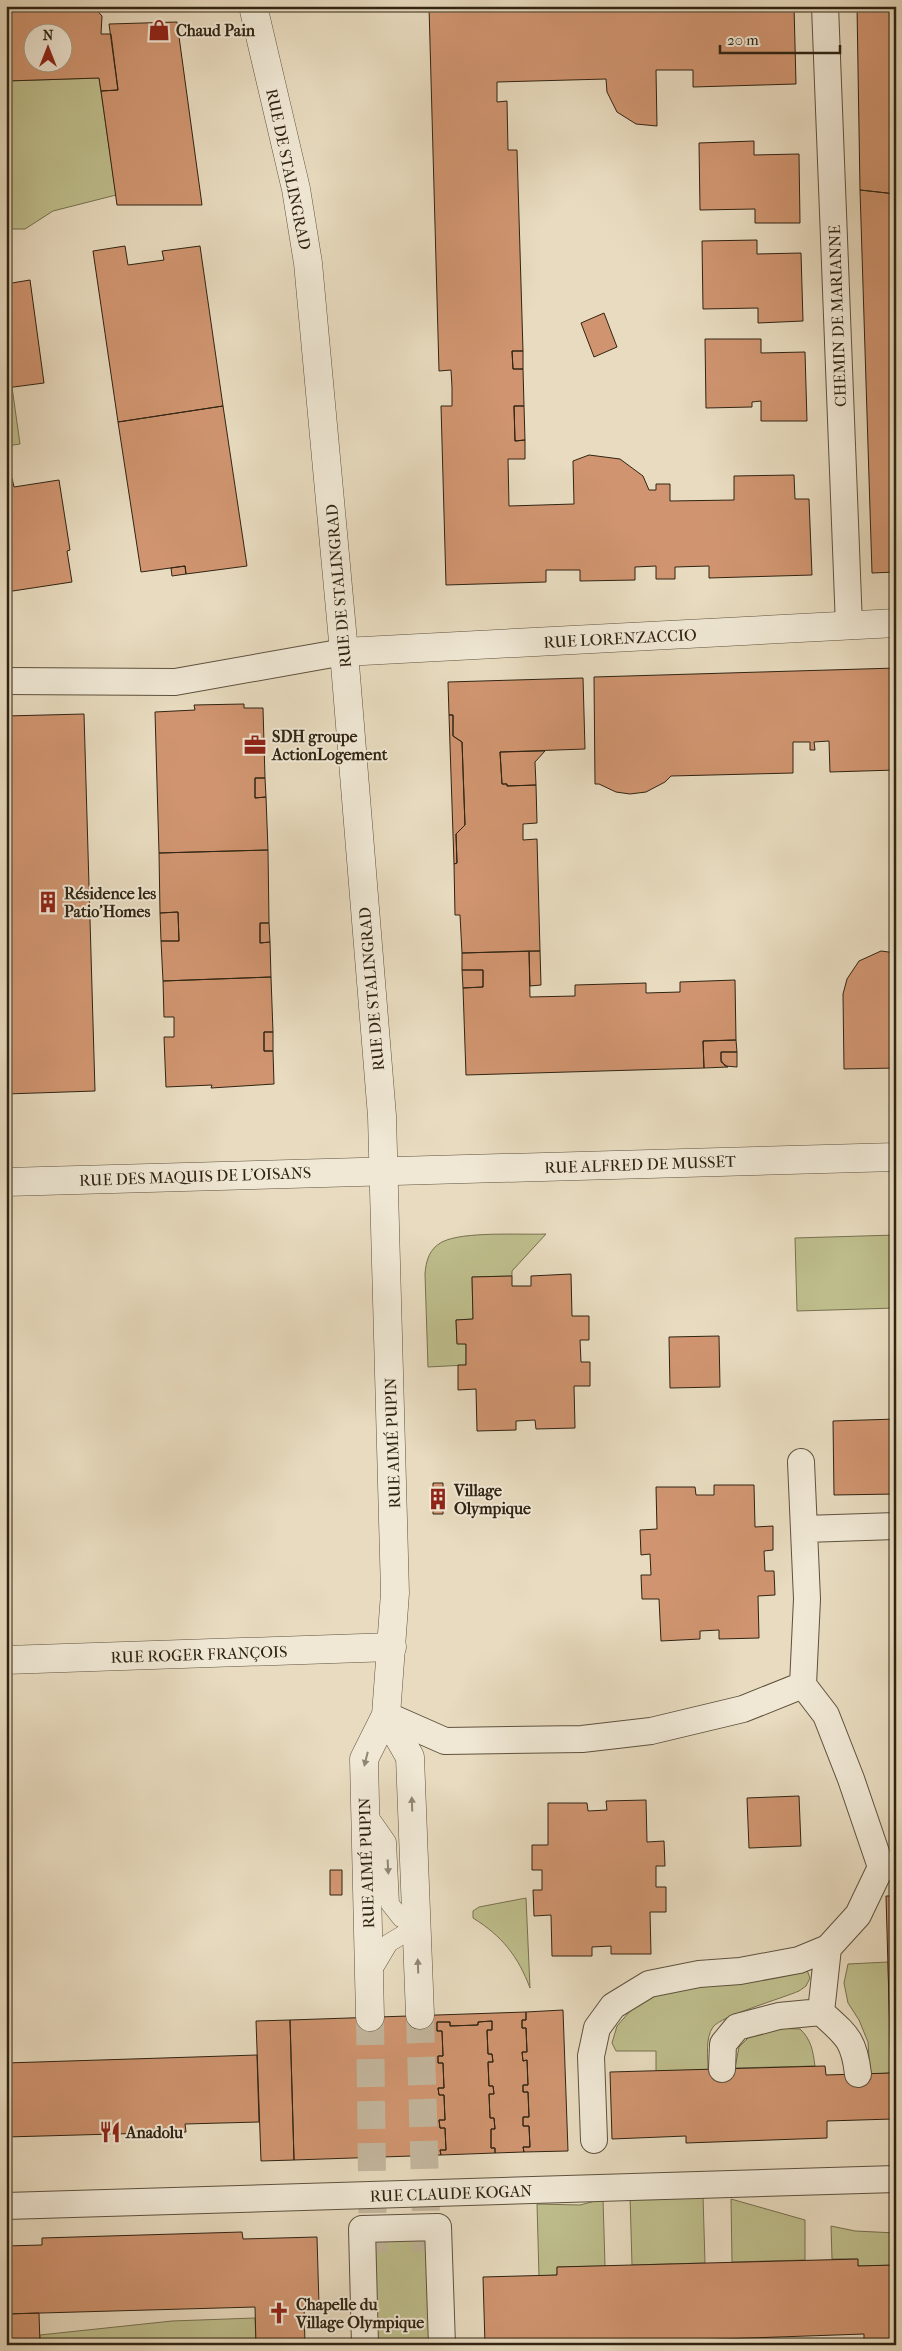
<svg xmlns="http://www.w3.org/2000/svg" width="902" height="2351" font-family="'IM FELL French Canon',serif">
<rect width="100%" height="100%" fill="#e8dbbf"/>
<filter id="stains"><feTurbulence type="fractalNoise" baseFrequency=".004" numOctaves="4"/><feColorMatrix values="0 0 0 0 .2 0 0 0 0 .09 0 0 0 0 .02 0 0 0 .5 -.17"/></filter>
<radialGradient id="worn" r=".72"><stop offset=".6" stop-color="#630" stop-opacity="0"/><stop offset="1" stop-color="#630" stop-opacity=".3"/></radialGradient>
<path fill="#bebe8c" stroke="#777150" d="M99,78L116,195L53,211L25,229H11L8,139H6V81Z
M12,387L20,444L6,446V388Z
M546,1234L512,1271V1276L472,1277L473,1319L456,1320L457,1343L466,1344V1365L428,1367L425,1274C426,1261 429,1249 442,1242C464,1231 520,1235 546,1234Z
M896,1235V1308L797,1311L795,1238Z
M526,1898L530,1988C518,1956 502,1936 473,1918V1911L479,1907Z
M888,1962L891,2073L870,2074L868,2042L859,2020L848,2003L844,1983L848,1964Z
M807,1970L810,1978L806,1986L799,1991C783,1998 721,2016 713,2027C705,2038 708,2057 708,2070L656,2071V2051H616L612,2043L617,2026L631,2010L654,1994Z
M773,2028L800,2029C811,2039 813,2051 815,2066L735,2068L739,2047L753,2033Z
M630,2196H703L705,2263L632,2265Z
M603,2199L605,2266L557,2267V2275L539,2276L537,2204L580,2205Z
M731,2199L805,2220V2260L732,2262Z
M831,2226L855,2231L896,2233V2265L858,2266L857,2259H832Z
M438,2227L442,2345H365L362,2229Z
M255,2318L256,2345H40V2335L172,2321Z"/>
<path fill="#d09570" stroke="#302413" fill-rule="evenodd" d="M6,6H93L102,16L101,34H111L118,90L101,91L99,78L6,81ZM32,32H62V62H32Z
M429,6H794L796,84L693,87V70H656L657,126L636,124L617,112L607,92L606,79L497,82V102L507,101L508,150H517L523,351H512L513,369H523L524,406H514L515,441L525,440V459H508L509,506L574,504L573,461L589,455L620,459L643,476L649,490H656V484H670V501L734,500V476L794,475L795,499H809L812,575L709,578V566L675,567V579H656V566L635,567V580L580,581V570H546V582L446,585L441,406H452V387L451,370L439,371Z
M857,6H896V194L860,190Z
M177,22L202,205H117L101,91L118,90L109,24Z
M754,141V155L799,154L800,223H755V209L700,210L699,143Z
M860,190L896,194V572L872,573Z
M757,240V254L801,253L803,321L758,323V308L703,309L702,241Z
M125,246L128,265L164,260L162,251L200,246L223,406L118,422L93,251Z
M30,280L44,383L6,388V284Z
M604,313L617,347L594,357L581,323Z
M705,339H761V353L805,352L807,421H761V401L752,402V407L706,408Z
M512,351H523V369H513Z
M223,406L247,566L186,574L185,566L141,572L118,422Z
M514,406H524L525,440L515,441Z
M12,478L14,487L59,480L70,550L67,551L72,582L6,592V479Z
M185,566L186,574L172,576L171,568Z
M896,668V770L830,772L829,741L814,742L815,750H810V742H793V773L671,776L665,782L646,792L630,794L616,792L599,784H595L594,677Z
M583,678L585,749L500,752L502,784H507V786L536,785L537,823L523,824V840L537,839L540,951L462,953L460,915H455L454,864L457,863L456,834L465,825L462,742L453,736V715H449L448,682Z
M244,704V708H263L265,778H255V798L266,797L268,850L159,853L155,712L195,710L194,705Z
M84,714L95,1091L6,1094V716Z
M449,715H453V736L462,742L465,825L456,834L457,863L454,864Z
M545,751L535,762L536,785L507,786V784H502L500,752Z
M255,778H265L266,797L255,798Z
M268,850L269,923H260V943L270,942L271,977L163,981L161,941H179L178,912L160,913L159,853Z
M178,912L179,941H161L160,913Z
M260,923H269L270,942L260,943Z
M529,951L530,997L575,996V985L646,983V993L680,992V982L735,980L736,1040L703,1041L704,1068L466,1075L463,988L483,987V970H462V953Z
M529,951H540L541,985L530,986Z
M881,951L896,953V1068L844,1069L843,994L847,979L859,961Z
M462,970H483V987L463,988Z
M271,977L273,1032H264V1051H273L274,1084L211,1088L212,1085L166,1087L164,1037H174V1017H164L163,981Z
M264,1032H273V1051H264Z
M736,1040L737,1052H721V1062L728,1067L704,1068L703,1041Z
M721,1052H737V1067L725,1066L721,1060Z
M571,1274L572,1316H589V1340H580L581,1362H590V1386H574L575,1428L536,1429L535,1420L516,1421V1430L477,1431L476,1389L458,1390V1365H466V1344H457L456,1320L473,1319L472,1277L512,1276V1286H531V1276Z
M719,1336L720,1387L670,1388L669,1337Z
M896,1419V1494L834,1495L833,1421Z
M433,1483H443V1514H433Z
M714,1485H754L755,1527L773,1526V1550L764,1551L765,1571H774L775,1595L758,1596L759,1638L719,1639V1630L700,1631V1639L661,1641L659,1599H642L641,1575H651L650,1554L641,1555L640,1530L657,1529L656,1487H695L696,1495H714Z
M799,1796L801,1846L749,1848L747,1798Z
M646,1800L647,1842L664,1841L665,1866H656V1887H666V1912H650L651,1954H611V1946L592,1947V1956H552L551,1915L534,1916L533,1890H542V1870H532V1845H548V1803H587L588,1811L607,1810L606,1801Z
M330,1870H342V1895H330Z
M886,1896H896V2136H893L892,2119L827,2121V2138L686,2143V2136L612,2139L610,2072L825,2066L826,2075L891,2073Z
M563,2010L568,2151L524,2152L523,2147H530L529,2126H523V2117H529L528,2092H523V2085H528L527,2060L523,2061L522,2052H527L526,2028H522V2020H526V2012Z
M526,2012V2020H522V2028H526L527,2052H522L523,2061L527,2060L528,2085H523V2092H528L529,2117H523V2126H529L530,2147H523L524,2152L495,2153V2148H491V2129H495L494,2118H490L489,2094H494L493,2086H489L488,2062H493L492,2054H488L487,2030H492V2021L478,2022V2025L450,2026V2022H437V2031H442L443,2056H438V2063H443L444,2088H438L439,2095H444L445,2120H439L440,2128H445L446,2150H440L441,2155L294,2160L290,2020Z
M290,2020L294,2160L261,2161L256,2021Z
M492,2021V2030H487L488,2054H492L493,2062H488L489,2086H493L494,2094H489L490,2118H494L495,2129H491V2148H495V2153L441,2155L440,2150H446L445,2128H440L439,2120H445L444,2095H439L438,2088H444L443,2063H438V2056H443L442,2031H437V2022H450V2026L478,2025V2022Z
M257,2055L259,2122L185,2124L186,2132L6,2137V2063Z
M242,2232L243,2239L317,2237L319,2305H304L305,2345H256L255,2307L6,2314V2246L42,2245V2238Z
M858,2259V2266L896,2265V2345H864V2334L549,2345H485L483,2277L557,2275V2267Z
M39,2313L40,2345H6V2314Z"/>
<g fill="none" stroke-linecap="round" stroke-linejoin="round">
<path stroke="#c3b69d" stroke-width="28" stroke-dasharray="28 14" stroke-linecap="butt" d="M420,2015L427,2251
M370,2017L373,2253"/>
<g stroke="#5e523e" stroke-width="19">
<path id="service" d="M366,1812L387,1842L390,1904L401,1918L417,1926
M370,1975L389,1943L417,1926"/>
</g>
<g stroke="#5e523e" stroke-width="28">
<path id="pedestrian" d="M825,6L849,626
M6,681L175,682L344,652
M801,1462L807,1599L803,1685L826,1715L851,1779L881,1867
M805,1529L896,1526
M386,1715L445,1741L582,1739L651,1731L743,1709L803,1685
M722,2069L723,2044L737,2027L779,2016L821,2012
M858,2074C854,2039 846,2035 821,2012L828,1948L858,1915L881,1867H896
M594,2140L591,2056L597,2028L613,2006L649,1984L699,1974L740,1971L799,1960L828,1948
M6,2206L896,2179
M365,2345L362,2229L438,2227L442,2345"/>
</g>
<g stroke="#5e523e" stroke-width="29">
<path id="minor" d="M344,652L896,623
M6,1182L896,1157
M6,1660L392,1647"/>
</g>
<g stroke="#5e523e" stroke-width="29">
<path id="tertiary" d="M253,6L296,189L308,263L344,652L382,1116L395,1593L386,1715L364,1759L370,2017
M386,1715L410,1757L420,2015"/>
</g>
<use href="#service" stroke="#f0e8d5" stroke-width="18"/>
<use href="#pedestrian" stroke="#f0e8d5" stroke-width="26"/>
<use href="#minor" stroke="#f0e8d5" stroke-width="28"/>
<use href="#tertiary" stroke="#f0e8d5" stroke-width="28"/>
</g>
<defs><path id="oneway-solid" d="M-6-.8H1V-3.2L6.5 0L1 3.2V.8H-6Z" transform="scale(1.25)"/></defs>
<g fill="#908674">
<use href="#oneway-solid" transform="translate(366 1759) rotate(104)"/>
<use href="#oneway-solid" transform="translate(412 1804) rotate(-92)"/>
<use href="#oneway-solid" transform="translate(388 1867) rotate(87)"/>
<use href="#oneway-solid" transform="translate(418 1966) rotate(-92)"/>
</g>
<defs>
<g id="shop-bare" transform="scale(1.725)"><path d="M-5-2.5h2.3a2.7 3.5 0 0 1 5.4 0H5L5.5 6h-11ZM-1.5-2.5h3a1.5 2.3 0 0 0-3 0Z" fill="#8f2418" stroke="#f0e8d5" stroke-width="2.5" paint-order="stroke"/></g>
<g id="office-bare" transform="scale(1.725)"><path d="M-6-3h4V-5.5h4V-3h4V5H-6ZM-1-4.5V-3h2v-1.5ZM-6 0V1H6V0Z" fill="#8f2418" stroke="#f0e8d5" stroke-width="2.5" paint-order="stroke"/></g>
<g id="building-bare" transform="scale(1.725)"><path d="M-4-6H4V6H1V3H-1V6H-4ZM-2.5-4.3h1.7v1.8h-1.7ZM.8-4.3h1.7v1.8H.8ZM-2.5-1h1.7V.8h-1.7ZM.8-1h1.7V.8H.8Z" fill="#8f2418" stroke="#f0e8d5" stroke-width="2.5" paint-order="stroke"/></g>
<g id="restaurant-bare" transform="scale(1.725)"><path d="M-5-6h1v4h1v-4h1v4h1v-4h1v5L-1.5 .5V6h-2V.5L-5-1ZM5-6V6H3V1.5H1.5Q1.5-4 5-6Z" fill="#8f2418" stroke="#f0e8d5" stroke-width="2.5" paint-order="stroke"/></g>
<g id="church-bare" transform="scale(1.725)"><path d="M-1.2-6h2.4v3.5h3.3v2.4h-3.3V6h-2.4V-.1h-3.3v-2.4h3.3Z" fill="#8f2418" stroke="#f0e8d5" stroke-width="2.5" paint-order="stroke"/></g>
</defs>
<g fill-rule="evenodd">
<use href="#shop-bare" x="159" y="30"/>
<use href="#office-bare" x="255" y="745"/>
<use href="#building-bare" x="48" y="902"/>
<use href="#building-bare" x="438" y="1499"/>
<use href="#restaurant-bare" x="110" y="2132"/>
<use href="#church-bare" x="279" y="2313"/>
</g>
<g text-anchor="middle" stroke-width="4" stroke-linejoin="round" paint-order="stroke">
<g font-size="16" font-weight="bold" fill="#302413" stroke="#f0e8d5" text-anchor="start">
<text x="176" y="36">Chaud Pain</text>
<text x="272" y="742">SDH groupe<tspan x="272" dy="18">ActionLogement</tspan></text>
<text x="64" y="899">Résidence les<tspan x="64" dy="18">Patio'Homes</tspan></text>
<text x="454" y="1496">Village<tspan x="454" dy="18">Olympique</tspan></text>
<text x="126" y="2138">Anadolu</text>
<text x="296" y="2310">Chapelle du<tspan x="296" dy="18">Village Olympique</tspan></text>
</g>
<g font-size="16" fill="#302413" stroke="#f0e8d5">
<text transform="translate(289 169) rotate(78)" y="6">RUE DE STALINGRAD</text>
<text transform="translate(837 316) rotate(-92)" y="6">CHEMIN DE MARIANNE</text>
<text transform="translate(338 586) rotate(-95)" y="6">RUE DE STALINGRAD</text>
<text transform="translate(620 638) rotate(-3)" y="6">RUE LORENZACCIO</text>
<text transform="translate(371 989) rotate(-95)" y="6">RUE DE STALINGRAD</text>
<text transform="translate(640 1164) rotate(-2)" y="6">RUE ALFRED DE MUSSET</text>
<text transform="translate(195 1176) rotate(-2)" y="6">RUE DES MAQUIS DE L'OISANS</text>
<text transform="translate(392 1443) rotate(-92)" y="6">RUE AIMÉ PUPIN</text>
<text transform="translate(199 1654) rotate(-2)" y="6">RUE ROGER FRANÇOIS</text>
<text transform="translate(366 1863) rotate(-92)" y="6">RUE AIMÉ PUPIN</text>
<text transform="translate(451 2193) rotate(-2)" y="6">RUE CLAUDE KOGAN</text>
</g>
</g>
<rect width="902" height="2351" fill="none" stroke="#e8dbbf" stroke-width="25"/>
<rect x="8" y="8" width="887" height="2336" fill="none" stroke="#302413" stroke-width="2.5"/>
<rect x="12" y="12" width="877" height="2326" fill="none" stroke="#302413"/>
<g transform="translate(48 48)"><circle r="24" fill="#f0e8d5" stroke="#a39a87"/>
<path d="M0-4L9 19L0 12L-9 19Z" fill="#8f2418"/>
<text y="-8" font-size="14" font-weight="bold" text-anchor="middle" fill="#302413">N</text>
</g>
<path d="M720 45v8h120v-8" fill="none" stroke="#302413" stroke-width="2.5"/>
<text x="727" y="45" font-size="15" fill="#302413" stroke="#f0e8d5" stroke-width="4" paint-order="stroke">20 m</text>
<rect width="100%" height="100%" filter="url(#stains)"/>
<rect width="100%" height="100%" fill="url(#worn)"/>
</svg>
